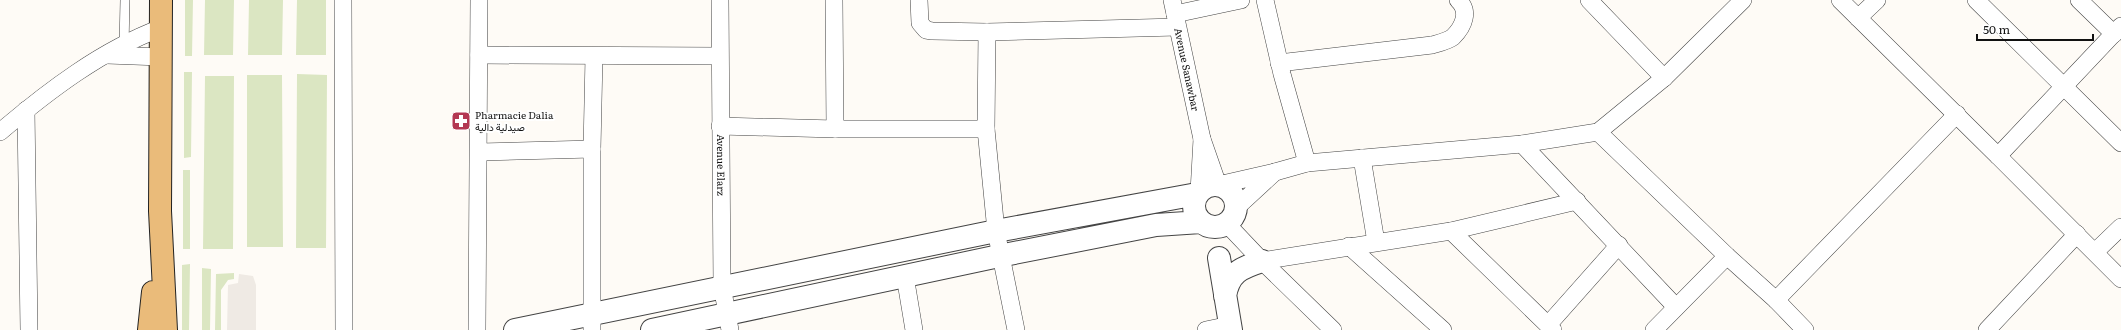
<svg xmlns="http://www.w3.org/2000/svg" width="2121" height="330" font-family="Literata,Vazirmatn,serif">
<rect width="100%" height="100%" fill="#fefbf6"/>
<path fill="#dbe6c2" d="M185,0H193L192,56H185Z
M205,0H234L233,55H204Z
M249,0H283L282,55H248Z
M297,0H326V55H296Z
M184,72H192L191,157L184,158Z
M297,74L327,75L326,248H296Z
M247,75H282L283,247H247Z
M205,76H234L233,249H203Z
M183,170H190V249H183Z
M190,264L189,330H182V265Z
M202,268L211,269L210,330H202Z
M234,273V279L228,280L221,290V330H215L216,274Z"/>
<path fill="#efeae4" d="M239,274L253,276L256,285V330H227L228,285L238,283Z"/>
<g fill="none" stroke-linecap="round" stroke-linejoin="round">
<g stroke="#444" stroke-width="10">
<path id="service" d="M124,47L125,0"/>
</g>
<g stroke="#444" stroke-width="18">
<g id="minor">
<path d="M343,0L344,330"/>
<path id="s1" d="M720,0L722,286L730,330"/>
<path d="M834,0L835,129"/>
<path d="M919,0L920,23L926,30L932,31L987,32L1177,27"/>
<path id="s2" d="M1172,0L1202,139"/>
<path d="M1265,0L1282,74L1307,163"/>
<path d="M1589,0L1664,78"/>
<path d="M1840,0L1998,156L2121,26"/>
<path d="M1976,0L2121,143"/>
<path d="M2079,0L2114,34"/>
<path d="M1175,14L1241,0"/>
<path d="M1858,18L1877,0"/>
<path d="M987,32L986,129L996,231L1016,330"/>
<path d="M107,55L161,57"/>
<path d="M479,55L719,56"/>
<path d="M1279,63L1432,45C1439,43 1448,41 1453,37C1464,26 1470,11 1458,0"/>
<path d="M26,110L29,330"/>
<path d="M720,126L835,129H986"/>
<path d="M0,132C48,91 102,50 161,28"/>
<path d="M1598,132L1727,256L1776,300L1805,330"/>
<path d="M1522,144L1676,307"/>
<path d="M480,152L592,149"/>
<path d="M1998,156L2121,279"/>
<path d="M1362,158L1376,242"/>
<path d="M1275,172L1307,163L1522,144L1598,132L1664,78L1743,0"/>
<path d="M1199,192L1202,139L1218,185L1275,172L1236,208"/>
<path d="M1226,223L1262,261L1333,330"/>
<path d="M1451,231L1553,330"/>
<path d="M1349,246L1443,330"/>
<path d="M2095,252L2121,227"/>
<path d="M1262,261L1451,231L1577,201"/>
<path d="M905,276L914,330"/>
<path d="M1776,300L1957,114"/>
<path d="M1548,325L1619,245"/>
<path d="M477,330L479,0"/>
<path d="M592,330V149L594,57"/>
<path d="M1206,330L1230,325"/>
<path d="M1654,330L1727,256"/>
<path d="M1987,330L2077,234"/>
</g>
</g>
<g stroke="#444" stroke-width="24">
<path id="tertiary" d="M1194 206a21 21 0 1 1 42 0a21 21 0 1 1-42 0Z
M1219,258L1231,330
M1225,296C1229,273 1240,268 1262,261
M515,330L996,231L1197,194
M652,330L999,256L1156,225L1201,222"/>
</g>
<g stroke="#222" stroke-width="24">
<path id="primary" d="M161,0L160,211L166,330
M149,330L153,292"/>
</g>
<use href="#service" stroke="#fff" stroke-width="9"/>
<use href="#minor" stroke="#fff" stroke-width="17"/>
<use href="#tertiary" stroke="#fff" stroke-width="22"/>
<use href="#primary" stroke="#eabb7a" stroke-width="22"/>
</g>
<defs>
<g id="pharmacy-square" transform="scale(1)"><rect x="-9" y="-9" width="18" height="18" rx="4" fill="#b33752" stroke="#fff"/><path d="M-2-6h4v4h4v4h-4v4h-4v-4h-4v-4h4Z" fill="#fff"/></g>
</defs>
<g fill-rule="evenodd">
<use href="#pharmacy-square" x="461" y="121"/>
</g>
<g text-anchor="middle" stroke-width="4" stroke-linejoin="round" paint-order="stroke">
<g font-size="10" fill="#111" stroke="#fff">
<text dy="4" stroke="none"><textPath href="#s2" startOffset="71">Avenue Sanawbar</textPath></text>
<text dy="4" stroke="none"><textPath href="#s1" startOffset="165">Avenue Elarz</textPath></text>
</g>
<g font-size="10" fill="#111" stroke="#fff" text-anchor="start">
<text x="475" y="119">Pharmacie Dalia<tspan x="475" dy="12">صيدلية دالية</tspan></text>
</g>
</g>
<path d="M1977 34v6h116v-6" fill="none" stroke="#111111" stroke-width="2"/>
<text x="1983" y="34" font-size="12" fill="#111111" stroke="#ffffff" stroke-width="3" paint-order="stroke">50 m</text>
</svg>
